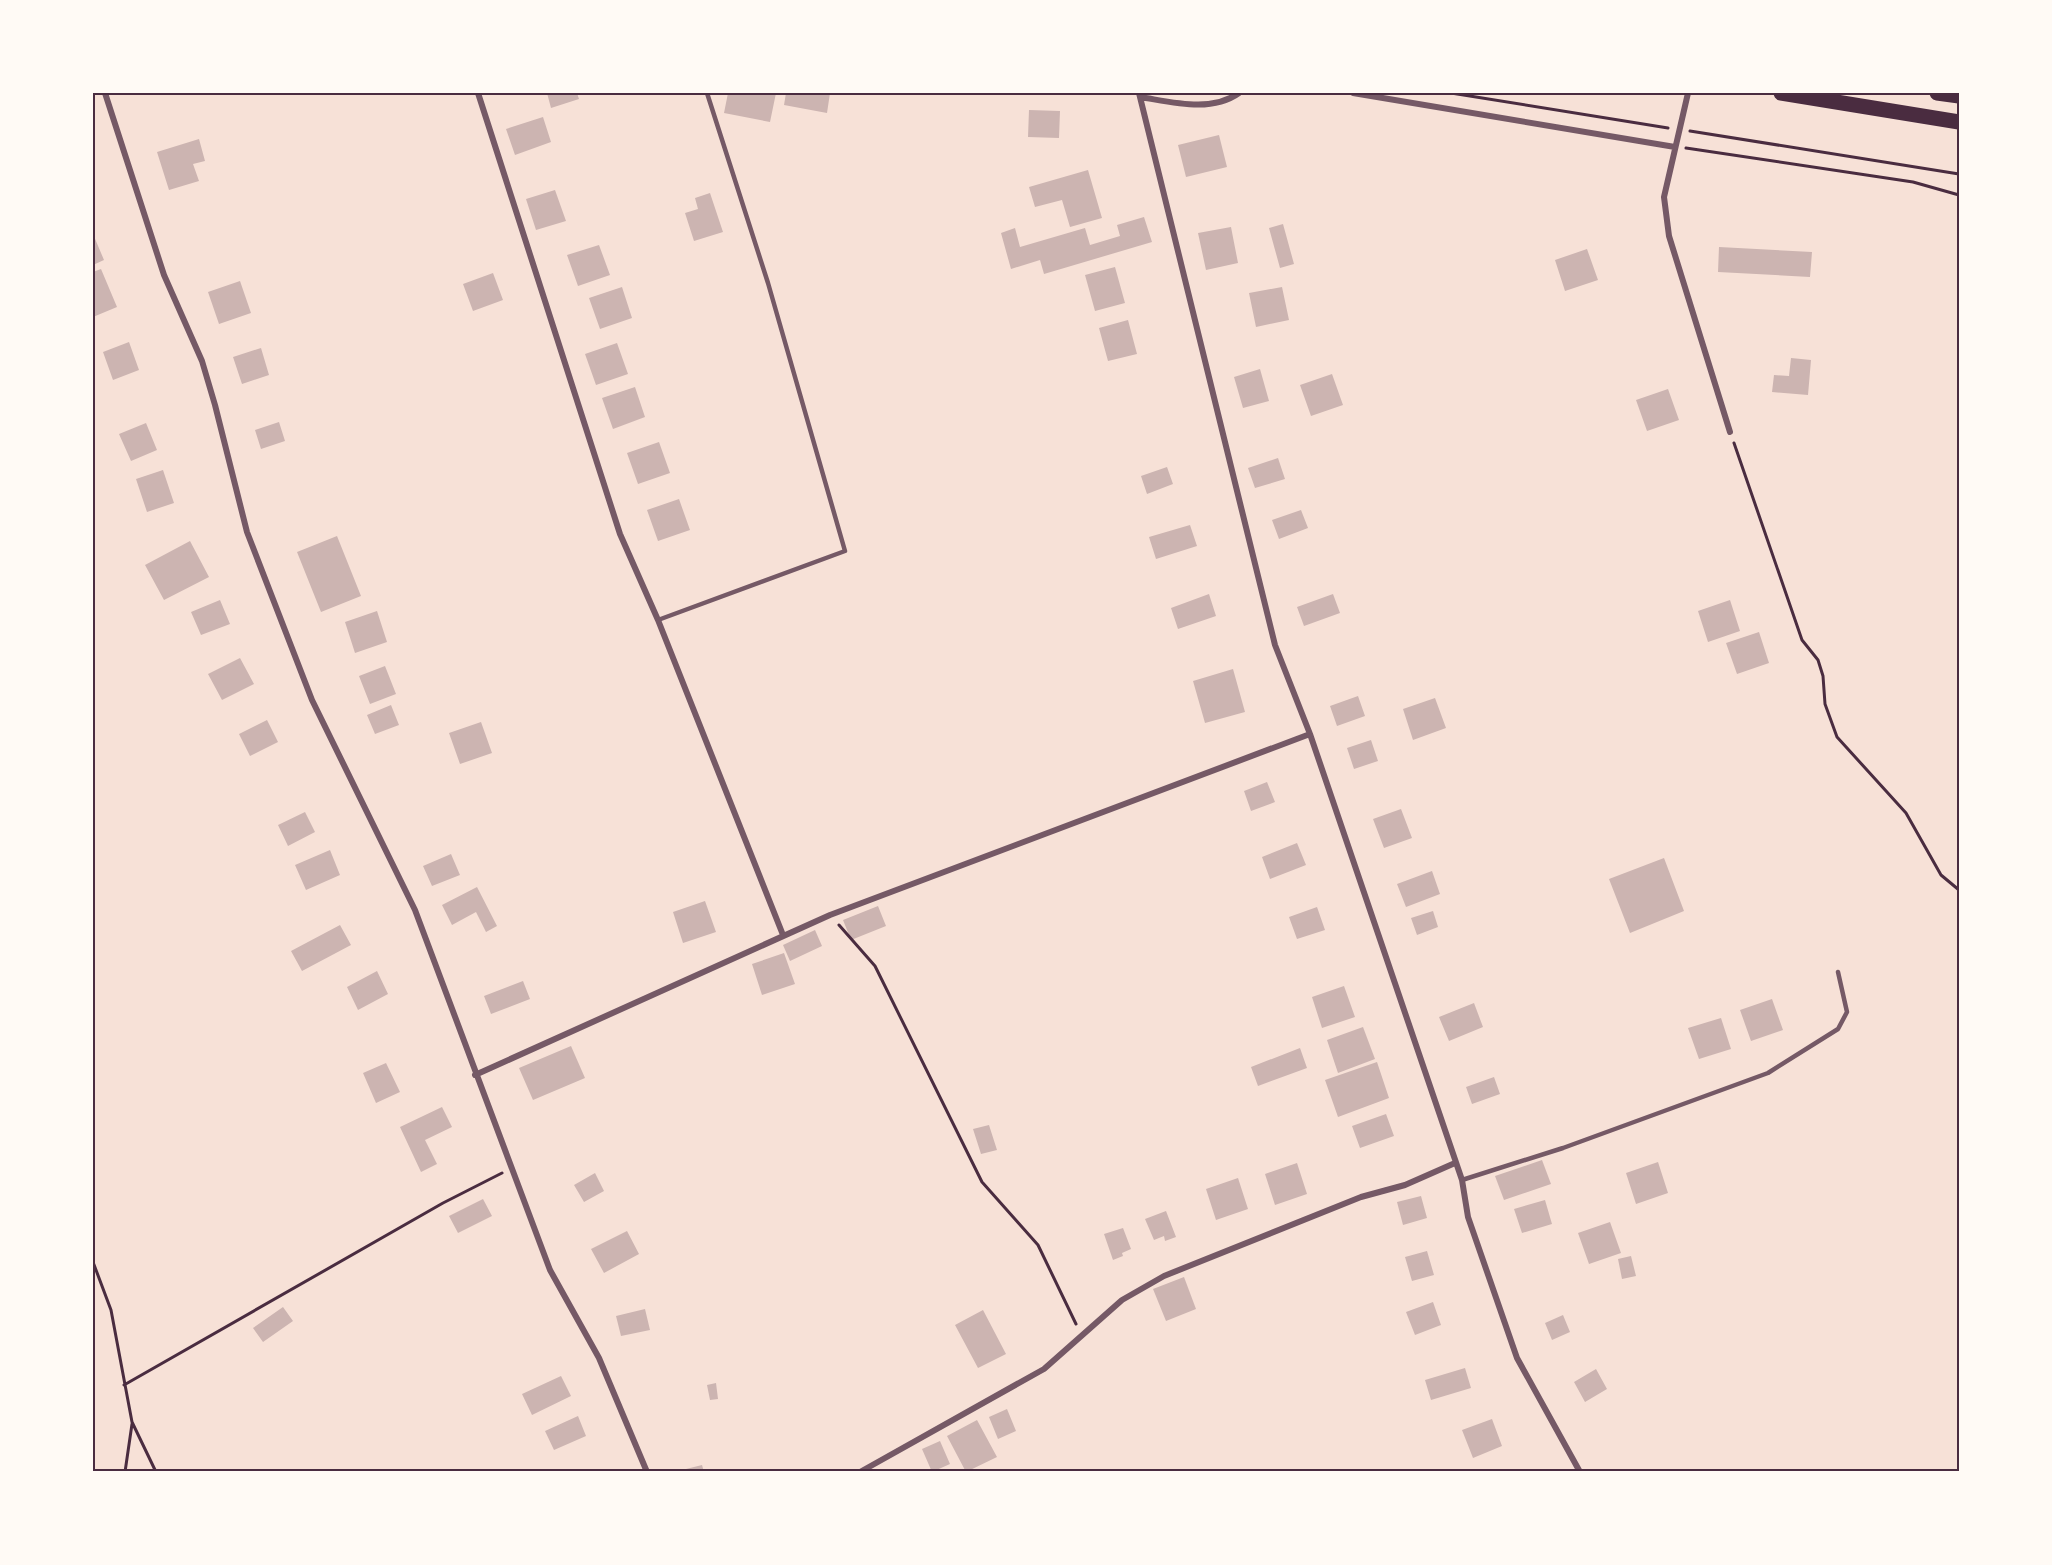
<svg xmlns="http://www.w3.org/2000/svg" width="2052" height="1565" font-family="'Exo 2',sans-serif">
<rect width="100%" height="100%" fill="#f7e1d7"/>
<path fill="#ccb4b1" d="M547,93H577L579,99L551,108Z
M728,93H776L770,122L724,113Z
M786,93H830L827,113L784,105Z
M1029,110L1060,111L1059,138L1028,137Z
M543,117L551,142L515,155L506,129Z
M1219,135L1227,167L1186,177L1178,145Z
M199,139L205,161L193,164L199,181L169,190L157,152Z
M1088,170L1102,218L1070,227L1062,200L1035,207L1029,187Z
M555,190L566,221L536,230L526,199Z
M710,193L723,232L694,241L685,213L698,209L695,198Z
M1144,217L1152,242L1044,274L1040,260L1011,269L1001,233L1015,228L1020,247L1085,228L1090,245L1120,236L1117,225Z
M1283,224L1294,264L1280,268L1269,228Z
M1231,227L1238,263L1206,270L1198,233Z
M93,234L104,260L93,265Z
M599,245L610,275L578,286L567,255Z
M1719,247L1812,252L1810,277L1718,272Z
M1587,249L1598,280L1565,291L1555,260Z
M1115,267L1125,303L1095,311L1085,275Z
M101,269L117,307L93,317V272Z
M493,273L503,300L473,311L463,284Z
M240,281L251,313L219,324L208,292Z
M622,287L632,318L600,329L589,298Z
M1282,287L1289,320L1256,327L1249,293Z
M1128,320L1137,354L1108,361L1099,328Z
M129,342L139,370L113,380L103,352Z
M617,343L628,374L596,385L585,354Z
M261,348L269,375L242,384L233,357Z
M1791,358L1811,360L1808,395L1772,392L1774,375L1789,376Z
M1260,369L1269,401L1243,408L1234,377Z
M1332,374L1343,405L1311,416L1300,385Z
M635,387L645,417L613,429L602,398Z
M1668,389L1679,420L1647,431L1636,400Z
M279,422L285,441L261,449L255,430Z
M146,423L157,450L131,461L119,434Z
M659,442L670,473L638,484L627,453Z
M1278,458L1285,479L1255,488L1248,468Z
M1167,467L1173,484L1147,494L1141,476Z
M163,470L174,503L147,512L136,479Z
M679,499L690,530L658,541L647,510Z
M1301,510L1308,528L1279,539L1272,520Z
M1190,525L1197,546L1156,559L1149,537Z
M337,536L361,596L321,612L297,552Z
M190,541L209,577L164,600L145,565Z
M1209,594L1216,616L1178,629L1171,608Z
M1333,594L1340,613L1304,626L1297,607Z
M220,600L230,624L201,635L191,612Z
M1730,600L1740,631L1708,642L1698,611Z
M377,611L387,642L355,653L345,622Z
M1759,632L1769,663L1737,674L1726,643Z
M240,658L254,684L222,700L208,674Z
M385,666L396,694L370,704L359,676Z
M1233,669L1245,712L1205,723L1193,681Z
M1358,696L1365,716L1337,726L1330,706Z
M1435,698L1446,728L1413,740L1403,709Z
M391,705L399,725L375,734L367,715Z
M267,720L278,742L250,756L239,734Z
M481,722L492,753L460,764L449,733Z
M1371,740L1378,761L1354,769L1347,748Z
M1267,782L1275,802L1251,811L1244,791Z
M1401,809L1412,838L1384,848L1373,819Z
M305,812L315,832L288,846L278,825Z
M1297,843L1306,865L1270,879L1262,857Z
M330,850L340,875L306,890L295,865Z
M451,854L460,875L432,886L423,866Z
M1664,858L1684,911L1630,933L1609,879Z
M1432,871L1440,894L1406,907L1397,884Z
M477,887L497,926L486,932L476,912L452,925L442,905Z
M705,901L716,932L683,943L673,912Z
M878,906L886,926L851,940L843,920Z
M1317,907L1325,930L1297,939L1289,917Z
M1433,911L1438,927L1417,935L1411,918Z
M340,925L351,945L302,971L291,951Z
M815,930L822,946L790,961L783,945Z
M784,953L795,984L762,995L752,964Z
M377,971L388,994L358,1010L347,987Z
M523,981L530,999L491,1014L484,996Z
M1344,986L1355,1017L1322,1028L1312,997Z
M1772,999L1783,1030L1751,1041L1740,1010Z
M1474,1003L1483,1027L1449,1041L1439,1017Z
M1721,1018L1731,1049L1699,1059L1688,1028Z
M1363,1027L1375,1059L1338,1073L1327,1040Z
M571,1046L585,1078L533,1100L519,1068Z
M1300,1048L1307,1068L1258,1086L1251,1067Z
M1377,1062L1389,1098L1338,1117L1325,1080Z
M386,1063L400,1092L376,1103L363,1073Z
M1494,1077L1500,1094L1472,1104L1466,1087Z
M442,1107L452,1127L425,1140L437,1164L421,1172L400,1127Z
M1386,1114L1394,1136L1360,1148L1352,1126Z
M989,1125L997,1150L981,1154L973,1129Z
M1542,1160L1551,1184L1504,1200L1495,1176Z
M1658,1162L1668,1193L1636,1204L1626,1173Z
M1297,1163L1307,1194L1275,1205L1265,1174Z
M595,1173L604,1191L584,1202L574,1185Z
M1238,1178L1248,1209L1216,1220L1206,1189Z
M1421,1196L1427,1218L1403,1225L1397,1202Z
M483,1199L492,1216L458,1233L449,1216Z
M1545,1200L1552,1224L1522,1233L1514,1209Z
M1166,1211L1176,1237L1165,1241L1164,1236L1154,1240L1145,1219Z
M1610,1222L1621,1253L1589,1264L1578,1233Z
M1123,1228L1131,1249L1122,1253L1123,1256L1113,1260L1104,1234Z
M627,1231L639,1254L604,1273L591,1249Z
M1427,1251L1434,1275L1412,1281L1405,1257Z
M1631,1256L1636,1276L1622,1279L1618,1259Z
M1184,1277L1196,1309L1166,1321L1153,1289Z
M1433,1302L1441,1325L1415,1335L1406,1312Z
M283,1307L293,1321L263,1342L253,1328Z
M645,1309L650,1330L621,1336L616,1316Z
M983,1310L1006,1354L978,1368L955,1325Z
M1563,1315L1570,1332L1552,1340L1545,1323Z
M1465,1368L1471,1388L1431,1400L1425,1380Z
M1596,1369L1607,1389L1585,1402L1574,1382Z
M561,1376L571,1396L532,1415L522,1394Z
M716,1383L718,1399L710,1400L707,1385Z
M1007,1409L1016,1431L998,1439L989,1417Z
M578,1416L586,1436L554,1450L545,1431Z
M1492,1419L1502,1446L1473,1458L1462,1430Z
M977,1420L997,1457L966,1472L947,1436Z
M940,1441L950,1464L932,1472L922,1449Z
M702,1465L704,1472H678V1471Z"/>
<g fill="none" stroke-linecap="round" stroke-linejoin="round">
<path stroke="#4a2c40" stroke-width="3" d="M1451,93L1668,128
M1690,131L1959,174
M1686,148L1913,182L1959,195
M1734,443L1802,640L1818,660L1823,676L1825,704L1837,737L1906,813L1941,875L1959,890
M839,925L875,966L982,1182L1038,1245L1076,1324
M93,1262L111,1310L132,1422L156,1472
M124,1385L443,1203L502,1173
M125,1472L132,1424"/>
<path stroke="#755966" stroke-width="4.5" d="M658,620L845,551L768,283L707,93
M1462,1180L1563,1148L1768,1073L1838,1029L1847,1012L1838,972"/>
<path stroke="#755966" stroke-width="6" d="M105,93L164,275L202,361L215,405L247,532L312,700L415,910L550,1270L599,1358L647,1472
M478,93L620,534L658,620L783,935
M1139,93L1275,645L1310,734L1462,1180L1468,1217L1517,1358L1580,1472
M1353,93L1675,147
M1688,93L1664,197L1669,236L1730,432
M1140,97C1172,102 1211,113 1239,93
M475,1075L830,915L1310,734
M860,1472L1044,1369L1122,1300L1164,1276L1361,1197L1405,1185L1455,1163"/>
<path stroke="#4a2c40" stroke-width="15" d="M1781,93L1959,122
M1937,93L1959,96"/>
</g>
<rect width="2052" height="1565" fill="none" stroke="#fffaf5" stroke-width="189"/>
<rect x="94" y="94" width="1864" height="1376" fill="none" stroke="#4a2c40" stroke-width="2"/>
</svg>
